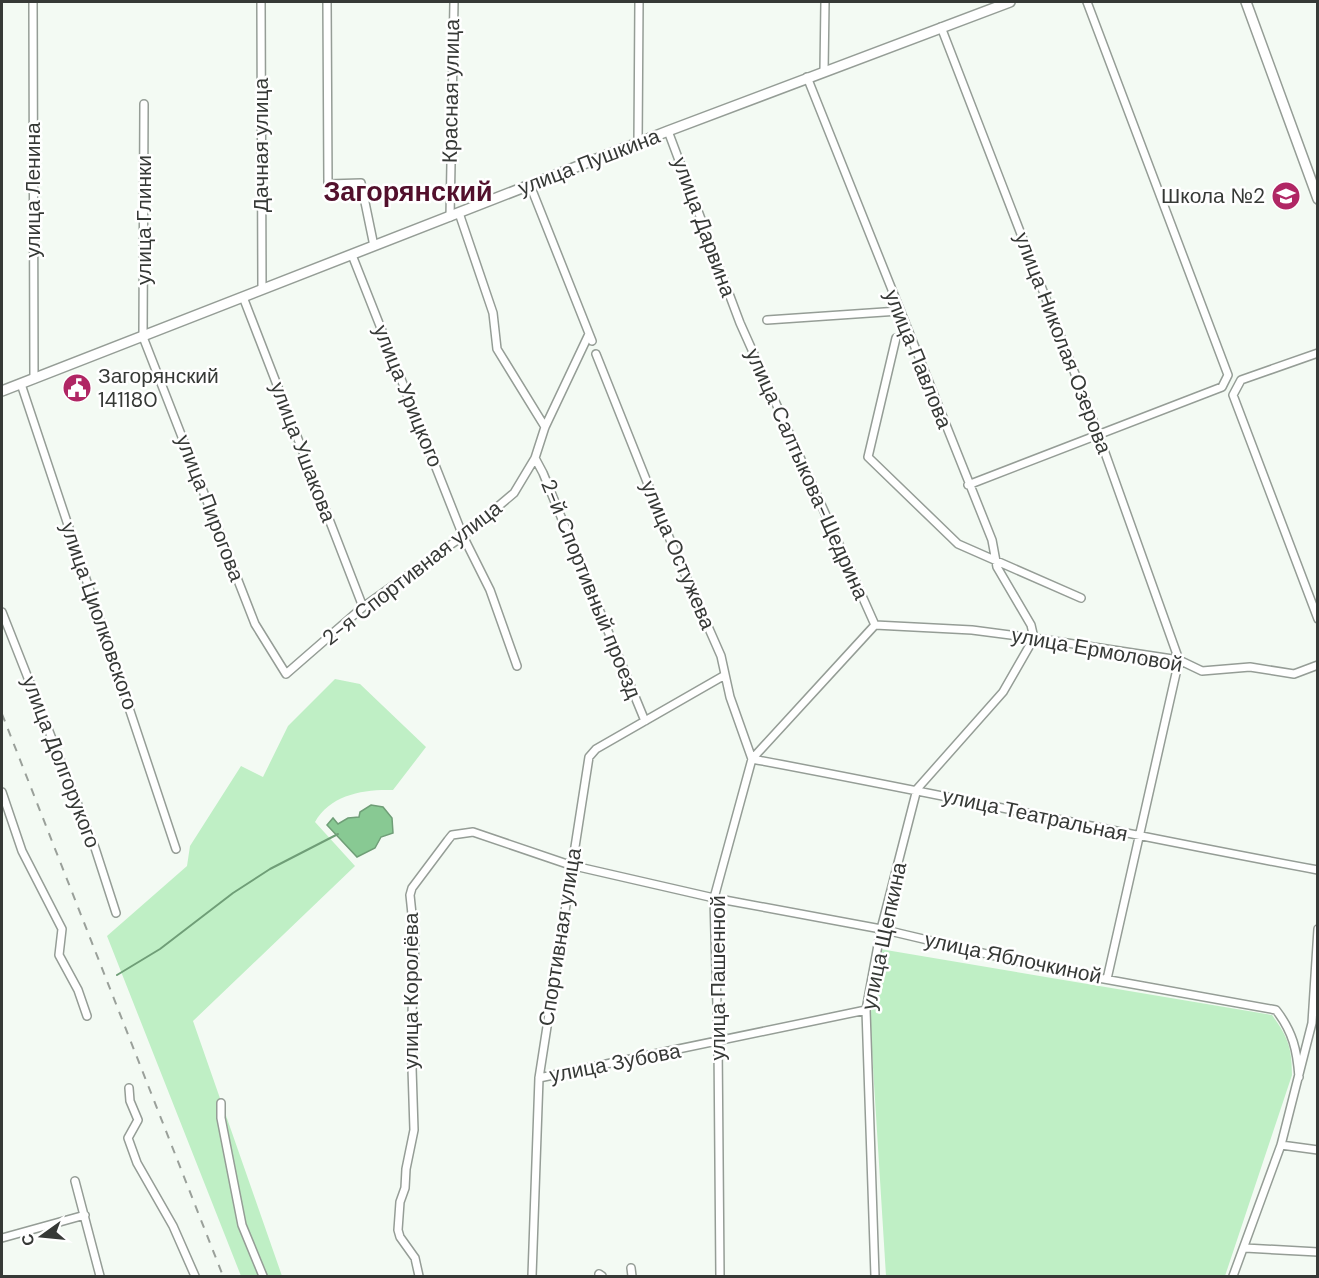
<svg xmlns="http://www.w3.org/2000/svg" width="1319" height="1278" font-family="'DM Sans',sans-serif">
<rect width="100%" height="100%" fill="#f3faf3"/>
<path fill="#bfefc5" d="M335,679L360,684L426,747L393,790C363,789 330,795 315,822L355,866L193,1021L282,1276H241L107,936L187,866L190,846L241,766L263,777L288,726Z
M880,949L1272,1015C1288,1037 1292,1048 1292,1075L1225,1276H886L870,1019Z"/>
<path fill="#88c993" stroke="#6f9e77" stroke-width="1.5" d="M371,805L383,807L392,818L393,833L381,837L375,848L357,857L327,825L333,818L338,824L348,818L359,817L360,812Z"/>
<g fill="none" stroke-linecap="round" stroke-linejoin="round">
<path stroke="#6f9e77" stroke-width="2" d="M117,975L160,949L233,893L270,869L338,834"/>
<g stroke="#959d96" stroke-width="10">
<path id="minor" d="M33,2L34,379
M261,2L262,289
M327,2L328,184L361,183L374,246
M941,27L1099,436L1179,660L1107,979
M824,71L825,2
M807,77L992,540L997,567L1031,625L1034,638
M144,104L143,337L255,624L286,674L363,607L463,536L514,493L535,458L545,427L589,334
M668,131L740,323L875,625
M638,143L639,2
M530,185L592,341
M459,213L493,313L497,349L545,427
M450,217L454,2
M352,255L463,536L490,590L517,666
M243,297L363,607
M767,320L899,311
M896,338L868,457L958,544L1081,598
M1318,353L1241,380L1233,395L1318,619
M596,354L673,547L721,656L730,697L752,759C941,794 1128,835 1318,870
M21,384L176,849
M535,458L543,473L645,721
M968,485L1222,387L1228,375L1087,2
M2,612L95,848L116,913
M875,625L972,630L1034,638L1179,660L1202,671L1250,667L1294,674L1318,665
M2,792L22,851L62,929L59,955L78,990L87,1016
M539,1078L866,1010
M129,1088L130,1101L138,1120L128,1138L137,1163L173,1226L195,1276
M221,1103V1118L242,1225L263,1276
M1281,1145L1318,1150
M75,1181L100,1276
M2,1238L85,1215
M1245,1248L1318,1252
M631,1268L632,1276
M599,1274L602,1276
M419,1276L415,1258L400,1237L398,1230L400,1202L405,1188L406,1169L414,1130L411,1037L415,943L410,895L412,888L448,840L452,835L473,832L570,865L714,898L881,929L1054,970L1276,1010C1293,1032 1297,1050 1299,1077
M532,1276L539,1078L589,757L596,749L725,675
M720,1276L718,1042L714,898L752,759L875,625
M875,1276L866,1010L881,929L917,789L1003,692L1034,638
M1233,1276L1281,1145L1312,1023L1318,929"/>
</g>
<g stroke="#959d96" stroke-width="12">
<path id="major" d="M1246,2L1318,199
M2,391L668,131L1010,2"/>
</g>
<use href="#minor" stroke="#fff" stroke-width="7"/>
<use href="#major" stroke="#fff" stroke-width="9"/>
<path stroke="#9aa09a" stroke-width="2" stroke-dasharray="8 8" stroke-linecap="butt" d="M2,714L223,1276"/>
</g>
<defs>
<g id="school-disc" transform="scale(1.5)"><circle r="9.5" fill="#b02664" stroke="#fff"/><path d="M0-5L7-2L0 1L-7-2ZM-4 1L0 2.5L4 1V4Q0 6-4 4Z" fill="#fff"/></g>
<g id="civic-disc" transform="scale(1.5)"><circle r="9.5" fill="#b02664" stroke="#fff"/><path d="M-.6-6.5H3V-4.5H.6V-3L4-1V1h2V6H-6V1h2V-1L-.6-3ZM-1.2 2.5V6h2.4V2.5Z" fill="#fff"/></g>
</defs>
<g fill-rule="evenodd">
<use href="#school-disc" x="1286" y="196"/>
<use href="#civic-disc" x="77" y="388"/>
</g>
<g text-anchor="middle" stroke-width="5" stroke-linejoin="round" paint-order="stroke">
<g font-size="21" fill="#363936" stroke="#fff">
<text transform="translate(451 91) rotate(-89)" y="7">Красная улица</text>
<text transform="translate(261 145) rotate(-90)" y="7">Дачная улица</text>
<text transform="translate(589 162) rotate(-21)" y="7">улица Пушкина</text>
<text transform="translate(33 190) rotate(-90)" y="7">улица Ленина</text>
<text transform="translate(144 220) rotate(-90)" y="7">улица Глинки</text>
<text transform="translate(704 227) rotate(70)" y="7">улица Дарвина</text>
<text transform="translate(1063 343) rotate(69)" y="7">улица Николая Озерова</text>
<text transform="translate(918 359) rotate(68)" y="7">улица Павлова</text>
<text transform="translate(408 396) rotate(68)" y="7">улица Урицкого</text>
<text transform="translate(303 452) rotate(69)" y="7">улица Ушакова</text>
<text transform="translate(807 474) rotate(66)" y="7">улица Салтыкова-Щедрина</text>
<text transform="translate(210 508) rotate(69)" y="7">улица Пирогова</text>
<text transform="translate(678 555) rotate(67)" y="7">улица Остужева</text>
<text transform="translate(412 573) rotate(-38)" y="7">2-я Спортивная улица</text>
<text transform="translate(591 589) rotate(68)" y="7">2-й Спортивный проезд</text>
<text transform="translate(99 616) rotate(71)" y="7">улица Циолковского</text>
<text transform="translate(1097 650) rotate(10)" y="7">улица Ермоловой</text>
<text transform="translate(61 762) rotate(69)" y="7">улица Долгорукого</text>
<text transform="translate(1035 815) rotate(12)" y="7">улица Театральная</text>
<text transform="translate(884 936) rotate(-78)" y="7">улица Щепкина</text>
<text transform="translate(560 937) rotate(-81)" y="7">Спортивная улица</text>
<text transform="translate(1013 958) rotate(12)" y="7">улица Яблочкиной</text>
<text transform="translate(718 978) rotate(-90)" y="7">улица Пашенной</text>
<text transform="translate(411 991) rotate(-90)" y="7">улица Королёва</text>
<text transform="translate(615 1063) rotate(-11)" y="7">улица Зубова</text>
</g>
<g font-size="21" fill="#363936" stroke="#fff" text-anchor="end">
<text x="1265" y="203">Школа №2</text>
<text x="98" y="383" text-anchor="start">Загорянский<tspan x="98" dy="24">141180</tspan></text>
</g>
<g font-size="27" font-weight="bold" fill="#52102c" stroke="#fff">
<text x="408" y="201">Загорянский</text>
</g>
</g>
<rect width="1319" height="1278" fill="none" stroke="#363936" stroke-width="6"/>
<g transform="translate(42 1236) rotate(255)" stroke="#ffffff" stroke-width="4.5" paint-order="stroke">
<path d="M0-4.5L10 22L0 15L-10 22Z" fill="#363936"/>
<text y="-9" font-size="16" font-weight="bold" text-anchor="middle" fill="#363936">С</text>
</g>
</svg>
